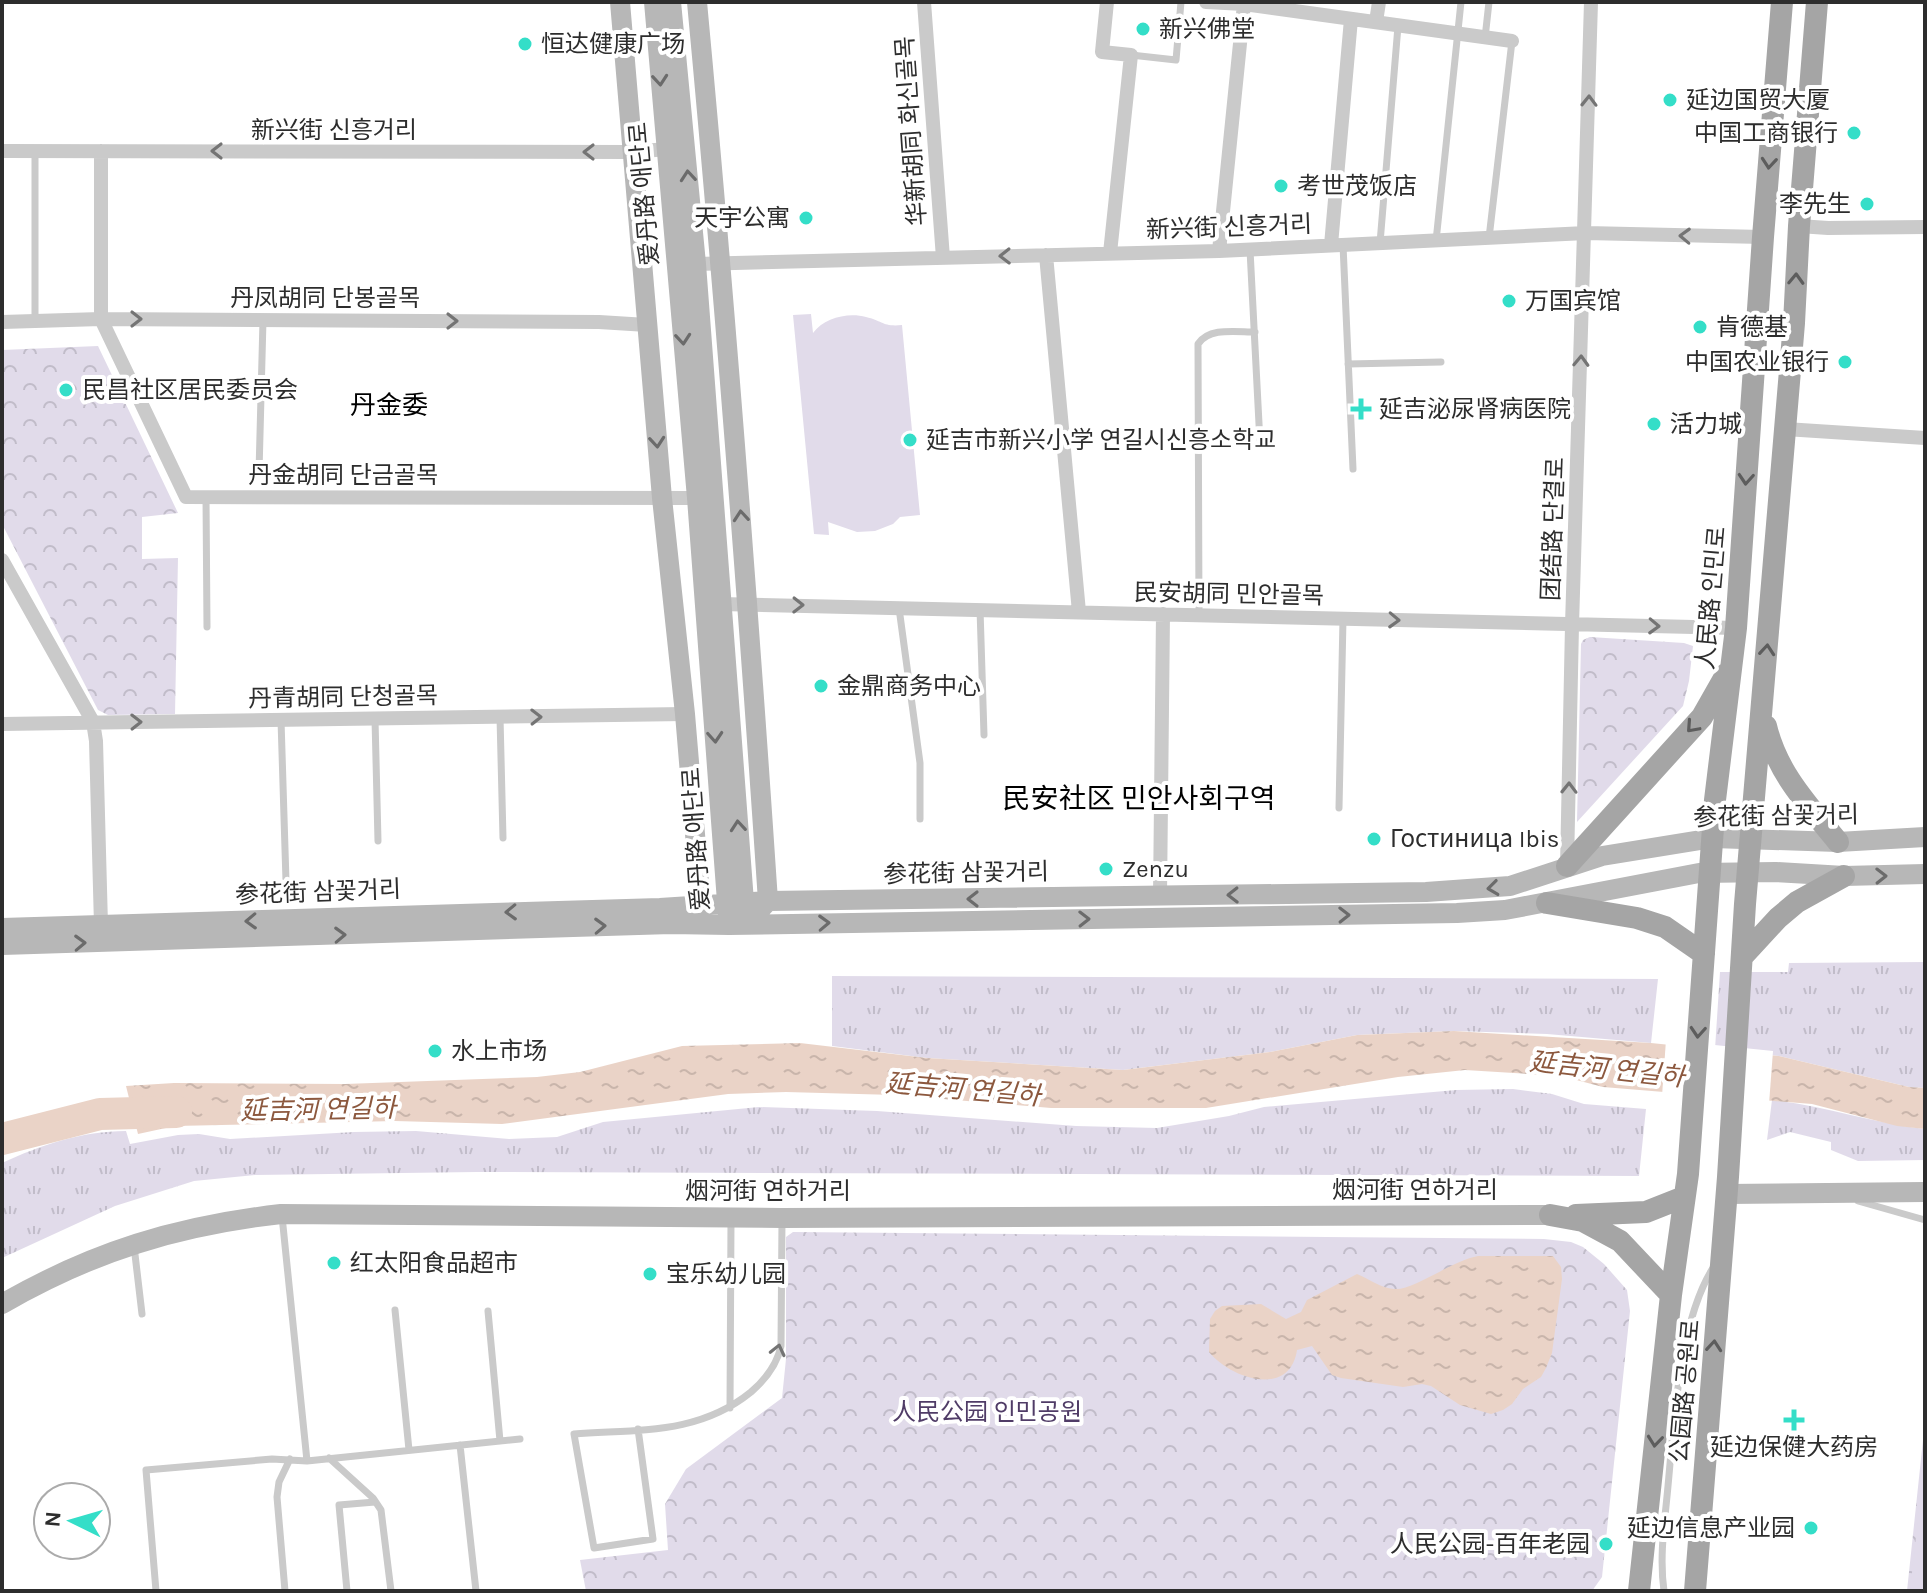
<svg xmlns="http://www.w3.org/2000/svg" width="1927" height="1593" font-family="Karla,'Noto Sans SC','Noto Sans KR',sans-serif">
<defs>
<pattern id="grass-tufts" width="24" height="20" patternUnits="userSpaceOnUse" patternTransform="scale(2)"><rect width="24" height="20" fill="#e1dbea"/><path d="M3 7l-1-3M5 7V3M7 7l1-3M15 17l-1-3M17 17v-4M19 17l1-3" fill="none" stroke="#c1bcc9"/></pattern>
<pattern id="park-crowns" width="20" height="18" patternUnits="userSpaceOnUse" patternTransform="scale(2)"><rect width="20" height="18" fill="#e1dbea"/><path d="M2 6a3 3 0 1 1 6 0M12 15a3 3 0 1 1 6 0" fill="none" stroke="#c1bcc9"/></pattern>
<pattern id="water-ripples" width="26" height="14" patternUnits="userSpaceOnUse" patternTransform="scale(2)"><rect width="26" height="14" fill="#ead3c7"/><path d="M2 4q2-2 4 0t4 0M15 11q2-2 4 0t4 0" fill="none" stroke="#c9b5ab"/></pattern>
</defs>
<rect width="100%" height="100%" fill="#fff"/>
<path fill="url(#grass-tufts)" d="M1925,962V1088L1909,1087L1779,1056L1715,1049L1720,972H1788L1789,963Z
M832,976L1658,979L1651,1043L1547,1034L1454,1031L1357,1035L1270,1052L1123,1070L927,1058L832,1046Z
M1513,1089L1552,1094L1584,1104L1646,1109L1639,1176L476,1172L255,1175L194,1181L115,1206L2,1258V1163C41,1145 82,1131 126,1131L130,1144L178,1135L199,1134L230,1139L354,1132L416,1131L509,1139L557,1137L603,1122L759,1107L877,1111L1076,1126L1157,1128L1229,1116L1264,1107L1456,1090Z
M1772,1100C1825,1106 1873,1123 1925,1129V1160L1858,1161L1831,1150V1142L1790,1132L1767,1140Z"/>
<path fill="url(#park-crowns)" d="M98,346L178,513L142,517V559L178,558L175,714L108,715L98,710L2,524V350Z
M1590,637L1684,643L1693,646L1689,681L1683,706L1577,822L1581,644L1583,640Z
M793,1232L1544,1239L1571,1242L1583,1247L1604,1264L1627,1290L1630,1311L1602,1577L1592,1591H586L580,1560L668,1550L665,1504L686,1469L782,1398L786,1359V1237Z
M1923,1440L1925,1591H1907Z"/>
<path fill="#e1dbea" d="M811,314L813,333C824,318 848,312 866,317C883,321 883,327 902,325L920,515L900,517L893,524L875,531L857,532L828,522L829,535L814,534L793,315Z
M1925,1455V1591H1910Z"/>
<path fill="url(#water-ripples)" d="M1454,1031L1651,1043L1779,1056L1909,1087L1925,1088V1129L1897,1126L1812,1104L1603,1087L1561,1076L1465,1070L1398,1077L1206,1108H1051L895,1095L786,1092L728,1094L502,1124L395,1121L175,1126L138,1134L126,1086L174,1083L345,1084L537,1077L580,1072L682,1046L800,1043L927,1058L1123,1070L1270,1052L1357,1035Z
M1478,1256H1553L1561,1267L1562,1279L1552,1353L1546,1368L1541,1377L1523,1389L1512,1404L1503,1410L1491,1414L1460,1405L1431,1386L1422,1384L1403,1387L1341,1378L1332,1375L1312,1346L1297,1350C1290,1398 1231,1379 1209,1352L1210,1319L1215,1311L1222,1306L1261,1304L1286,1319L1301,1312L1307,1300L1357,1274C1369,1279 1381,1288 1394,1289C1413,1291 1453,1260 1478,1256Z"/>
<path fill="#fff" d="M1666,1040L1773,1051L1769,1104L1662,1096Z"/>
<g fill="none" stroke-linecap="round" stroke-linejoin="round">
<path stroke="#ead3c7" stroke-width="32" d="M2,1139L100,1114L176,1112"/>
<path stroke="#cacaca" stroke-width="7" d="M1485,38L1489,2
M1131,55L1176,60L1181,2
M1489,238L1512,41
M1436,241L1461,2
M1380,243L1398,26
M1343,245L1353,469
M1250,250L1260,443
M35,321V151
M1348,364L1441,362
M259,472L263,320
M206,497L207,627
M899,608L920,763V819
M980,609L984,735
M1199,615L1198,344C1209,327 1236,332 1255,332
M500,717L503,838
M375,719L378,841
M281,720L286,881
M1339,808L1343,619
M1858,1201L1925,1220
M282,1216L307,1461
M134,1246L142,1314
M395,1310L409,1450
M488,1311L500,1441
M730,1408L731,1220
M638,1429L653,1539L594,1548L574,1434C639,1429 698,1435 751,1392C766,1379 777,1365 781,1346L782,1220
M460,1445L476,1591
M329,1458L373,1498L381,1510L391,1591
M156,1591L146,1470L272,1459L307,1461L520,1439
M285,1591L277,1497L279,1482L290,1459
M347,1591L339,1505L375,1502
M1664,1591C1659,1556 1665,1520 1668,1486C1674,1423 1679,1321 1713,1268"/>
<path stroke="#cacaca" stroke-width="14" d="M924,2L943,258
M1107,2L1102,52L1131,55L1110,253
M1206,2L1244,4L1512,41
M1376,22L1379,2
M2,151L634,152L666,149
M101,151V319L186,497L697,498
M1799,226L1828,228L1925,227
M1331,245L1351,19
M1219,251L1244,4
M1046,255L1079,612
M696,264L1219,251L1586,233L1763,237
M2,322L101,319L599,322L647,325
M1785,429L1925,438
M2,560L93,722L96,741L101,925
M720,604L1736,628
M2,724L685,714
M1567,866L1572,625L1591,2
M1160,896L1163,614"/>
<path stroke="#b7b7b7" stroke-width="20" d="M620,2L662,498L685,714L701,906
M654,2L697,498L728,915
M671,2L696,264L745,915
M697,2C725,302 748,601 768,901L759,911
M2,928L660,908L768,901L1426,892L1510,886L1602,856L1713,838L1838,842L1925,837
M2,945L671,924L729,925L1457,913L1505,910L1699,873L1776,872L1844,876L1925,874
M1726,1194L1925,1192
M2,1304C94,1251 177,1226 281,1214L782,1218L1550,1215"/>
<path stroke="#a5a5a5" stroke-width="22" d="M1766,726C1777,773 1808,805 1838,842
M1567,866L1702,717L1727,673
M1547,903L1637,918L1665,927L1704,954
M1742,957L1778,918L1797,902L1844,876
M1550,1215L1583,1221L1620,1241L1671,1295
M1576,1215L1646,1212L1684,1197
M1639,1591L1671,1295L1688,1174L1715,800L1736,628L1763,237L1782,2
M1695,1591L1728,1177L1745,904L1794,323L1799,226L1817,2"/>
</g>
<defs><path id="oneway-chevron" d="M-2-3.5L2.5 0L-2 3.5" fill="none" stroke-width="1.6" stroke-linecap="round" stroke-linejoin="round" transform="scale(2)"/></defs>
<g stroke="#6b6b6b">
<use href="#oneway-chevron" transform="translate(660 80) rotate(85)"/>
<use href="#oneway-chevron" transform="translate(688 176) rotate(-95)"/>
<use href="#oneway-chevron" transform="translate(683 339) rotate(85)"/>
<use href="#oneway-chevron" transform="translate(657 442) rotate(85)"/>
<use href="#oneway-chevron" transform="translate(741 516) rotate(-95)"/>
<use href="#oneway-chevron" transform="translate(715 737) rotate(86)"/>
<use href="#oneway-chevron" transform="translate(738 826) rotate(-95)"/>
<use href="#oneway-chevron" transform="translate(1881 876) rotate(-1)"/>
<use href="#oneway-chevron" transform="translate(1493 888) rotate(173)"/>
<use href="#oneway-chevron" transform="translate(1233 895) rotate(179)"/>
<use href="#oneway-chevron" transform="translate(973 899) rotate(180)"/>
<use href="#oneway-chevron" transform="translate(511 912) rotate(178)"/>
<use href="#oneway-chevron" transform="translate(1344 915) rotate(-1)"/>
<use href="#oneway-chevron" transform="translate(1084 919) rotate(-1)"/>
<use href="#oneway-chevron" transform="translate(251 921) rotate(178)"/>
<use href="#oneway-chevron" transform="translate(824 923) rotate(-2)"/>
<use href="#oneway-chevron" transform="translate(600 926) rotate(-2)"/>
<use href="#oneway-chevron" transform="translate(340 935) rotate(-2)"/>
<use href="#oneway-chevron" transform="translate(80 943) rotate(-2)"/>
</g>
<g stroke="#747474">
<use href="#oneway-chevron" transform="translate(1589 101) rotate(-89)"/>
<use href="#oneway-chevron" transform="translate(217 151) rotate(-180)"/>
<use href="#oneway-chevron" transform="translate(589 152) rotate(-180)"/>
<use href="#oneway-chevron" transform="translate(1685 236) rotate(-178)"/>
<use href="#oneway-chevron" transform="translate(1005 256) rotate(179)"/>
<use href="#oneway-chevron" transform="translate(136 319)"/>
<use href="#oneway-chevron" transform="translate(452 321)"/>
<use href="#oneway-chevron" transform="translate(1581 361) rotate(-88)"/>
<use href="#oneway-chevron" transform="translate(798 605) rotate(1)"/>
<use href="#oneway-chevron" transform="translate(1394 620) rotate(2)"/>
<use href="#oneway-chevron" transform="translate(1654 626) rotate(2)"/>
<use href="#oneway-chevron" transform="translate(536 717) rotate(-1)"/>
<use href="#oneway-chevron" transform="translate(136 722) rotate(-1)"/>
<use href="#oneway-chevron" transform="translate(1569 788) rotate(-89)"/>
<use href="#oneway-chevron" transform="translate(778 1350) rotate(-77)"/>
</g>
<g stroke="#5d5d5d">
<use href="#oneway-chevron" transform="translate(1769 163) rotate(95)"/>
<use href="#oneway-chevron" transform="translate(1796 279) rotate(-88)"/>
<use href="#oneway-chevron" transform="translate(1746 479) rotate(94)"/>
<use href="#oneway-chevron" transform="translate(1767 650) rotate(-85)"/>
<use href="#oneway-chevron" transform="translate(1692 727) rotate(132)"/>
<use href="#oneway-chevron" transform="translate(1698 1032) rotate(94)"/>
<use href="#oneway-chevron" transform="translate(1714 1346) rotate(-85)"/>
<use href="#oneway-chevron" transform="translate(1655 1441) rotate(96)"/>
</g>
<g fill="#34dec8" stroke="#fff" stroke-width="3">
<circle cx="1143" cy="29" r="8"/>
<circle cx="525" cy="44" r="8"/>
<circle cx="1670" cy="100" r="8"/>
<circle cx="1854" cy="133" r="8"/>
<circle cx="1281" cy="186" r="8"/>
<circle cx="1867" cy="204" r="8"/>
<circle cx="806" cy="218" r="8"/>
<circle cx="1509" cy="301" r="8"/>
<circle cx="1700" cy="327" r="8"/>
<circle cx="1845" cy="362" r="8"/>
<circle cx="66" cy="390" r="8"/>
<path d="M1357 397h8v8h8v8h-8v8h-8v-8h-8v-8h8z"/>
<circle cx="1654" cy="424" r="8"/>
<circle cx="910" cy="440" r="8"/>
<circle cx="821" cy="686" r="8"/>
<circle cx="1374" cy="839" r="8"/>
<circle cx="1106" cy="869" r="8"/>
<circle cx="435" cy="1051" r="8"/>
<circle cx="334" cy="1263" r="8"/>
<circle cx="650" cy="1274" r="8"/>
<path d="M1790 1408h8v8h8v8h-8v8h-8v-8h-8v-8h8z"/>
<circle cx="1811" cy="1528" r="8"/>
<circle cx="1606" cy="1544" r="8"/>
</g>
<g text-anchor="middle" stroke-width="8" stroke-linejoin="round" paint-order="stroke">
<g font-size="24" fill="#2d2d2d" stroke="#fff" text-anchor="start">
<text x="1159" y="37">新兴佛堂</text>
<text x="541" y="52">恒达健康广场</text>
<text x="1686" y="108">延边国贸大厦</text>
<text x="1838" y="141" text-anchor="end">中国工商银行</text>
<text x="1297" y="194">考世茂饭店</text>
<text x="1851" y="212" text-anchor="end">李先生</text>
<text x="790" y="226" text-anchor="end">天宇公寓</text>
<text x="1525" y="309">万国宾馆</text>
<text x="1716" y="335">肯德基</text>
<text x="1829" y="370" text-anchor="end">中国农业银行</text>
<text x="82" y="398">民昌社区居民委员会</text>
<text x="1379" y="417">延吉泌尿肾病医院</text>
<text x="1670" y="432">活力城</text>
<text x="926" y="448">延吉市新兴小学 연길시신흥소학교</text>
<text x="837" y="694">金鼎商务中心</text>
<text x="1390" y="847">Гостиница Ibis</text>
<text x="1122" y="877">Zenzu</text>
<text x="451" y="1059">水上市场</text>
<text x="350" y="1271">红太阳食品超市</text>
<text x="666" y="1282">宝乐幼儿园</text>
<text x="1794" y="1455" text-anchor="middle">延边保健大药房</text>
<text x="1795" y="1536" text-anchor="end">延边信息产业园</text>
<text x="1590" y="1552" text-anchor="end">人民公园-百年老园</text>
</g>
<g font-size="24" fill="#2d2d2d" stroke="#fff">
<text x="334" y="138">新兴街 신흥거리</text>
<text transform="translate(911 131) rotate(-94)" y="8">华新胡同 화신골목</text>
<text transform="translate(644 194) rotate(-95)" y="8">爱丹路 애단로</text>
<text transform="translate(1229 227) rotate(-2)" y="8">新兴街 신흥거리</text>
<text x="325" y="306">丹凤胡同 단봉골목</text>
<text x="343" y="483">丹金胡同 단금골목</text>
<text transform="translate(1553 529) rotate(-88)" y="8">团结路 단결로</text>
<text transform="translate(1229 594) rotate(1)" y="8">民安胡同 민안골목</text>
<text transform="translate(1711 598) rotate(-85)" y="8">人民路 인민로</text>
<text transform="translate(343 697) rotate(-1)" y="8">丹青胡同 단청골목</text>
<text transform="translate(1776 816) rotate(-1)" y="8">参花街 삼꽃거리</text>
<text transform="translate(696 839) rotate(-94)" y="8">爱丹路 애단로</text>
<text transform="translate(966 873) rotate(-1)" y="8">参花街 삼꽃거리</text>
<text transform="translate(318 892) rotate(-2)" y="8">参花街 삼꽃거리</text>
<text x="1415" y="1198">烟河街 연하거리</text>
<text x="768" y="1199">烟河街 연하거리</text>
<text transform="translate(1685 1391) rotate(-85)" y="8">公园路 공원로</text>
</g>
<g font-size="24" fill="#503c67" stroke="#fff">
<text x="987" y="1420">人民公园 인민공원</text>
</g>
<g font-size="26" fill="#000" stroke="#fff">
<text x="389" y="414">丹金委</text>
</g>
<g font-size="26" font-style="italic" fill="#8c583e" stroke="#fff">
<text transform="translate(1607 1069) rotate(6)" y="9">延吉河 연길하</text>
<text transform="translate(963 1089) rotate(5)" y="9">延吉河 연길하</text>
<text transform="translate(318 1109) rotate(-1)" y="9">延吉河 연길하</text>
</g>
<g font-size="28" fill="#000" stroke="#fff">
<text x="1139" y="808">民安社区 민안사회구역</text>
</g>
</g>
<rect width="1927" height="1593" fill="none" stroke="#2d2d2d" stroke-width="8"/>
<g transform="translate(72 1521) rotate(275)"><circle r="38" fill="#ffffff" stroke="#ababab" stroke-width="2"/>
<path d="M0-6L14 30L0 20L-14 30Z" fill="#34dec8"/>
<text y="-12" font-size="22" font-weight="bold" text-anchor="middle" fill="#2d2d2d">N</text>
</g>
</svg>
